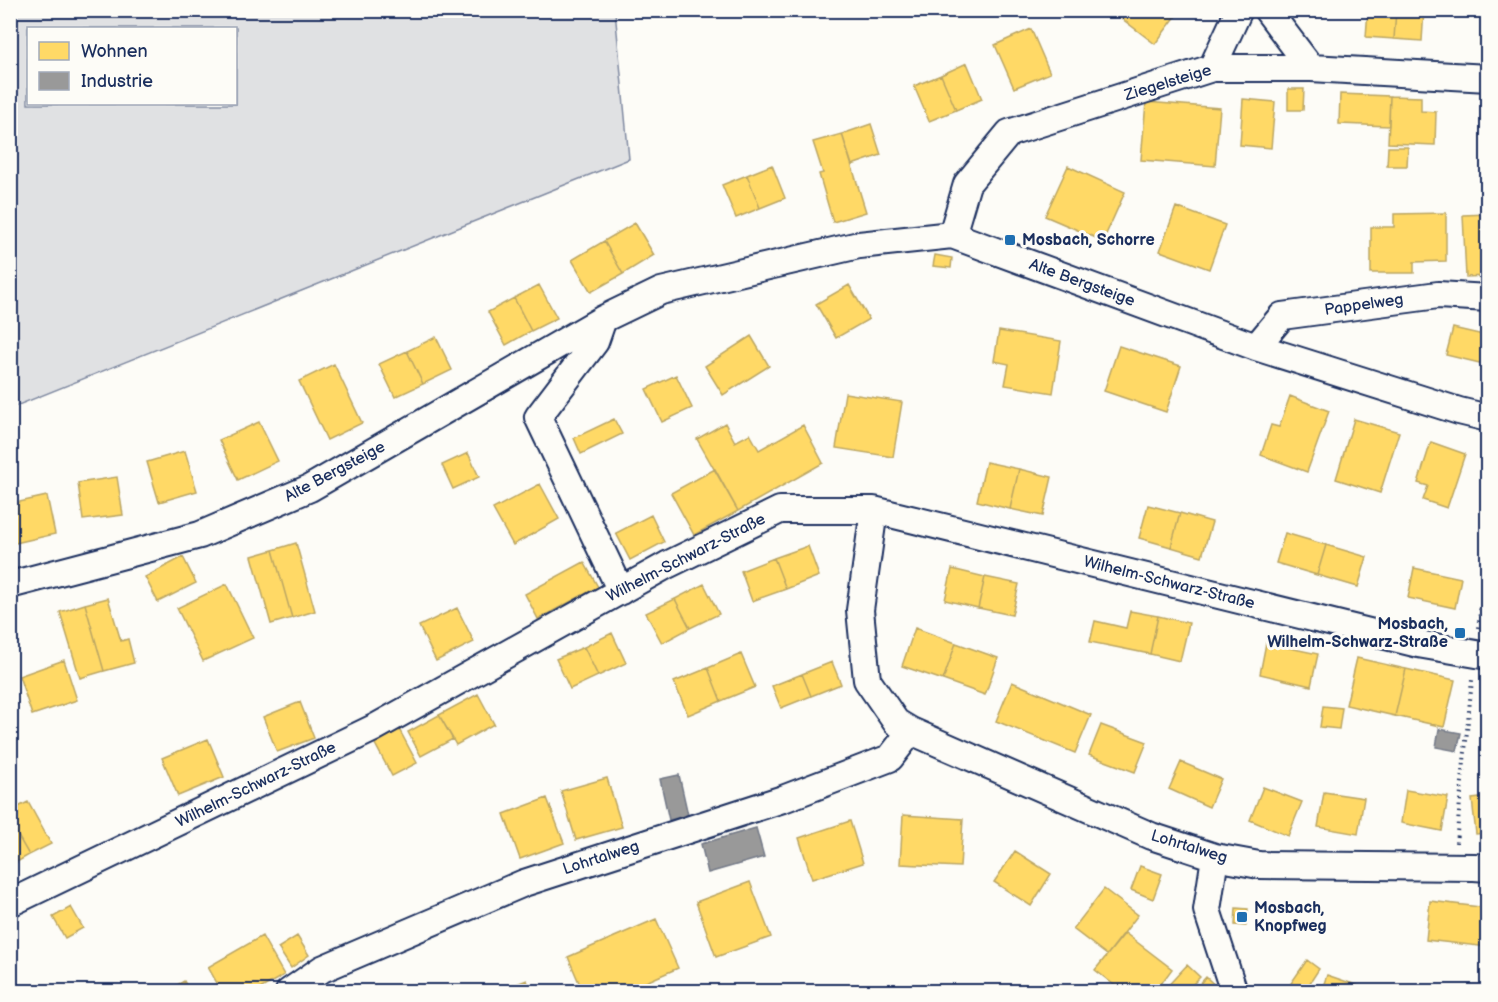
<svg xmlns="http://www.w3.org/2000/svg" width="1498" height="1002" font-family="'Balsamiq Sans',sans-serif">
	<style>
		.green { fill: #e0e1e3; stroke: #7e88a0; stroke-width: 1.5; fill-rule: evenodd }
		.homes { fill: #ffd966; stroke: #bba664; stroke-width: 1.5 }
		.industry { fill: #999; stroke: #737987; stroke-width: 1.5 }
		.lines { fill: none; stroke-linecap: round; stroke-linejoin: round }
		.street-casing { stroke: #1b2f5e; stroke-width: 30 }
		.path { stroke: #1b2f5e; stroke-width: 4; stroke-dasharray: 1.5 4.5; stroke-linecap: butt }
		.street { stroke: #fdfcf7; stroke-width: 26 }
		.poi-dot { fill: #1f6fb2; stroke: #fdfcf7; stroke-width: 2 }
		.labels { text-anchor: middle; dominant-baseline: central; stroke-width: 6; stroke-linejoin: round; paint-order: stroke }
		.street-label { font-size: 16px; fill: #1b2f5e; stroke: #fdfcf7 }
		.poi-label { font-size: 16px; font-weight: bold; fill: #1b2f5e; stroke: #fdfcf7; text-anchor: start }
	</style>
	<rect width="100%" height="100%" fill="#fdfcf7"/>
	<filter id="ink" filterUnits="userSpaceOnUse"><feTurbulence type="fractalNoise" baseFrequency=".0167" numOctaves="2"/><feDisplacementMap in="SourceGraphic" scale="12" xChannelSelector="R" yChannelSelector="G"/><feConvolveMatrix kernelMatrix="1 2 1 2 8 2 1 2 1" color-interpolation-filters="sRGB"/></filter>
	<g filter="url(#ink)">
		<path class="green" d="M11,10L615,11L629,159L11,408ZM28,28H236V104H28Z"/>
		<path class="homes" d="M1126,10H1169L1176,16L1155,44L1121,18Z
			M1368,10H1396L1394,39L1366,37Z
			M1396,10H1424L1422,41L1394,39Z
			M1482,13H1488V49H1480Z
			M1031,29L1050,73L1014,88L995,45Z
			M967,63L982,99L956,110L941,75Z
			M941,75L956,110L929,121L914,86Z
			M1288,89H1304L1303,110H1288Z
			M1340,94L1390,96L1389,126L1339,124Z
			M1390,96L1421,97V111L1436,112L1435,145L1388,143Z
			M1243,99L1275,102L1271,148L1240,145Z
			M1146,102L1220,108L1215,166L1141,160Z
			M871,124L881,155L852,165L842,134Z
			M842,134L866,212L833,222L819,174L823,173L813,142Z
			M1388,147H1408L1407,166H1387Z
			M772,165L785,198L760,208L747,175Z
			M1068,166L1125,192L1103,241L1045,216Z
			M747,175L760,208L736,218L722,185Z
			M1176,207L1225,225L1209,269L1160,251Z
			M1446,213V261L1414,262V273H1371V227H1394V214Z
			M1488,214V276L1466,277L1463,215Z
			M635,223L654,255L623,274L604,241Z
			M604,241L623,274L591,292L572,260Z
			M935,255L952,258L951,268L933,266Z
			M539,285L557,318L531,331L514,298Z
			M849,285L869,319L836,338L816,304Z
			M514,298L531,331L506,345L488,312Z
			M1453,328L1488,336V365L1446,355Z
			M999,331L1061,341L1053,393L1005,385L1009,364L994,361Z
			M751,336L769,366L723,395L705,366Z
			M436,337L452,370L423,384L407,351Z
			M1119,346L1181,366L1166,412L1104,391Z
			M407,351L423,384L395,397L379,364Z
			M334,364L362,423L327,440L299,381Z
			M676,375L692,408L662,422L646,389Z
			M845,393L902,402L893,457L836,448Z
			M1290,396L1329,411L1307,472L1261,455L1271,425L1279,427Z
			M614,419L622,434L581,454L574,438Z
			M1354,419L1399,432L1380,493L1336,479Z
			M259,422L278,461L238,480L219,440Z
			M725,423L735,442L750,434L759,450L803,425L823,463L738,511L697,439Z
			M1431,442L1465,454L1447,508L1423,500L1428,486L1418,483Z
			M185,451L197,491L159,502L147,462Z
			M468,453L479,477L453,489L442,465Z
			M986,462L1019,469L1010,509L977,501Z
			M715,469L738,511L694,535L671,493Z
			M1019,469L1052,477L1043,516L1010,509Z
			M117,477L123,515L83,520L78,483Z
			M540,484L559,519L513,545L493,509Z
			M47,496L55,534L11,544L10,504Z
			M1148,505L1180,513L1171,547L1139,538Z
			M1180,513L1212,522L1202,556L1171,547Z
			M651,515L664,542L630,560L616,533Z
			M1285,533L1326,545L1317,575L1276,563Z
			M296,543L315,611L292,618L273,550Z
			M1326,545L1367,557L1358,587L1317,575Z
			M808,546L819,576L786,589L774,558Z
			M273,550L292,618L271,624L252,556Z
			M183,557L196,583L158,602L145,577Z
			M774,558L786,589L752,601L741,571Z
			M584,562L598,587L538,619L525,594Z
			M1414,568L1461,578L1455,608L1408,598Z
			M952,569L985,577L978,608L945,600Z
			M985,577L1019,584L1012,615L978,608Z
			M227,584L253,638L203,661L177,608Z
			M704,584L719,614L690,628L675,599Z
			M108,598L121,641L128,639L134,663L104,671L85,604Z
			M675,599L690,628L662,643L646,613Z
			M85,604L104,671L80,678L60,612Z
			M457,608L474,642L436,661L419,626Z
			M1130,611L1158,616L1150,654L1090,642L1095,621L1126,628Z
			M1158,616L1189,623L1180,661L1150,654Z
			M915,628L956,643L943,680L902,666Z
			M612,633L626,663L598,676L584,647Z
			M956,643L998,658L985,695L943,680Z
			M1266,643L1318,654L1311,686L1260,674Z
			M584,647L598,676L570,689L556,659Z
			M741,654L755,687L721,701L708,668Z
			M1357,658L1406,669L1395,716L1346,705Z
			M64,660L77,700L32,715L19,676Z
			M832,662L841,684L811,696L802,674Z
			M708,668L721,701L688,715L674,682Z
			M1406,669L1455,680L1444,727L1395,716Z
			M802,674L811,696L781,708L772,686Z
			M1012,682L1091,715L1075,753L996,721Z
			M478,694L494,724L456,745L439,715Z
			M300,702L314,738L277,752L263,717Z
			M1323,706L1342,708L1339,729L1320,727Z
			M439,715L453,739L421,756L408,732Z
			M1101,725L1147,742L1135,772L1089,755Z
			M399,729L417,763L392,776L374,742Z
			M208,739L224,777L178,796L162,758Z
			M1181,762L1221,779L1209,807L1169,789Z
			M607,778L622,827L576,840L561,791Z
			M1263,787L1302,802L1288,836L1250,820Z
			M1406,790L1448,797L1442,831L1401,823Z
			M1324,792L1364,798L1358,834L1318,827Z
			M1488,797V833L1476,834L1472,799Z
			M547,798L564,843L520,859L504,814Z
			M28,802L51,844L29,855L10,822V811Z
			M903,815L963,819L960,867L900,864Z
			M850,821L863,863L812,879L799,838Z
			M10,822L29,855L10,866Z
			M1015,851L1051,874L1031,906L994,882Z
			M1140,866L1162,874L1153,899L1131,890Z
			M750,882L771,937L716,957L696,902Z
			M1104,889L1138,915L1107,955L1073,929Z
			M1430,901L1488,908V947L1426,940Z
			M71,907L83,928L65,938L53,917Z
			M1236,908L1248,909L1246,926L1235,925Z
			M656,919L678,968L623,992H583L568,957Z
			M1125,933L1172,969L1155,992H1134L1130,989L1128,992H1123L1095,970Z
			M262,936L284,975L255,992H222L208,967Z
			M297,936L309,955L291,968L278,948Z
			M1307,960L1319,969L1304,992H1285Z
			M1187,965L1200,977L1185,992H1162Z
			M1327,975L1362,987L1361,992H1321Z
			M1206,977L1222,992L1193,991Z
			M527,980L531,992H495Z
			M184,981L190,992H165Z"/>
		<path class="industry" d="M1439,729L1461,733L1457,751L1436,747Z
			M679,775L688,815L669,820L660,779Z
			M756,828L764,857L708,873L701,844Z"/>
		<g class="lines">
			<g class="street-casing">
				<path id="street" d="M1267,10L1311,68
					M1212,68L1239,10
					M952,235L967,184L1009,133L1212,68H1311L1488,78
					M603,319L595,342L538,417L621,591
					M1256,347L1282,316L1438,295L1488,298
					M874,510L860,610L867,680L896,722L911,731L1151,836L1215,857L1259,865L1474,867L1488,868
					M10,585L200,535L310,488L603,319L661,291L859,245L952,235L1256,347L1459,411L1488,418
					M1215,857L1207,910L1234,992
					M10,903L374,728L667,565L780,510H874L1418,644L1488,656
					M289,992L322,969L524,883L783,799L890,758L911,731"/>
			</g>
			<path class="path" d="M1478,628L1488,554
				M1456,843L1472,680"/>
			<use href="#street" class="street"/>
		</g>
	</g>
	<g class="poi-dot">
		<rect x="1004" y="234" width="12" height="12" rx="3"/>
		<rect x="1454" y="627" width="12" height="12" rx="3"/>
		<rect x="1236" y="911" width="12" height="12" rx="3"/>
	</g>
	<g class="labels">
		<g class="street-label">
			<text transform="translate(1168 83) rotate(-17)">Ziegelsteige</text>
			<text transform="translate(1082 283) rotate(20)">Alte Bergsteige</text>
			<text transform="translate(1364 305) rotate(-8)">Pappelweg</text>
			<text transform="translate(335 472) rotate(-28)">Alte Bergsteige</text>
			<text transform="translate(686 558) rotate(-27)">Wilhelm-Schwarz-Straße</text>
			<text transform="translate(1169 583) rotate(14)">Wilhelm-Schwarz-Straße</text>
			<text transform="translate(256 785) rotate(-26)">Wilhelm-Schwarz-Straße</text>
			<text transform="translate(1189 847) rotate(17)">Lohrtalweg</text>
			<text transform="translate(601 858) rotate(-18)">Lohrtalweg</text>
		</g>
		<g class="poi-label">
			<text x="1022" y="240">Mosbach, Schorre</text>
			<text x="1448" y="624" text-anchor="end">Mosbach,<tspan x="1448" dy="18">Wilhelm-Schwarz-Straße</tspan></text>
			<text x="1254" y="908">Mosbach,<tspan x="1254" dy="18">Knopfweg</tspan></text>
		</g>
	</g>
	<rect width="1498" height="1002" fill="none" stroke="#fdfcf7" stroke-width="36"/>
	<rect x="18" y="18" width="1462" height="966" fill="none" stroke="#1b2f5e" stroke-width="2" filter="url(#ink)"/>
	<rect x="27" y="27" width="210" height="78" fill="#fdfcf7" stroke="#a3aaba" stroke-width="1.5"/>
	<rect x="39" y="42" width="30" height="18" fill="#ffd966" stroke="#a3aaba" stroke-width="1.5"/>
	<text x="81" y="57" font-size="18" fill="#1b2f5e">Wohnen</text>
	<rect x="39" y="72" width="30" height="18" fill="#999999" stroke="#a3aaba" stroke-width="1.5"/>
	<text x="81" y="87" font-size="18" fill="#1b2f5e">Industrie</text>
</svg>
